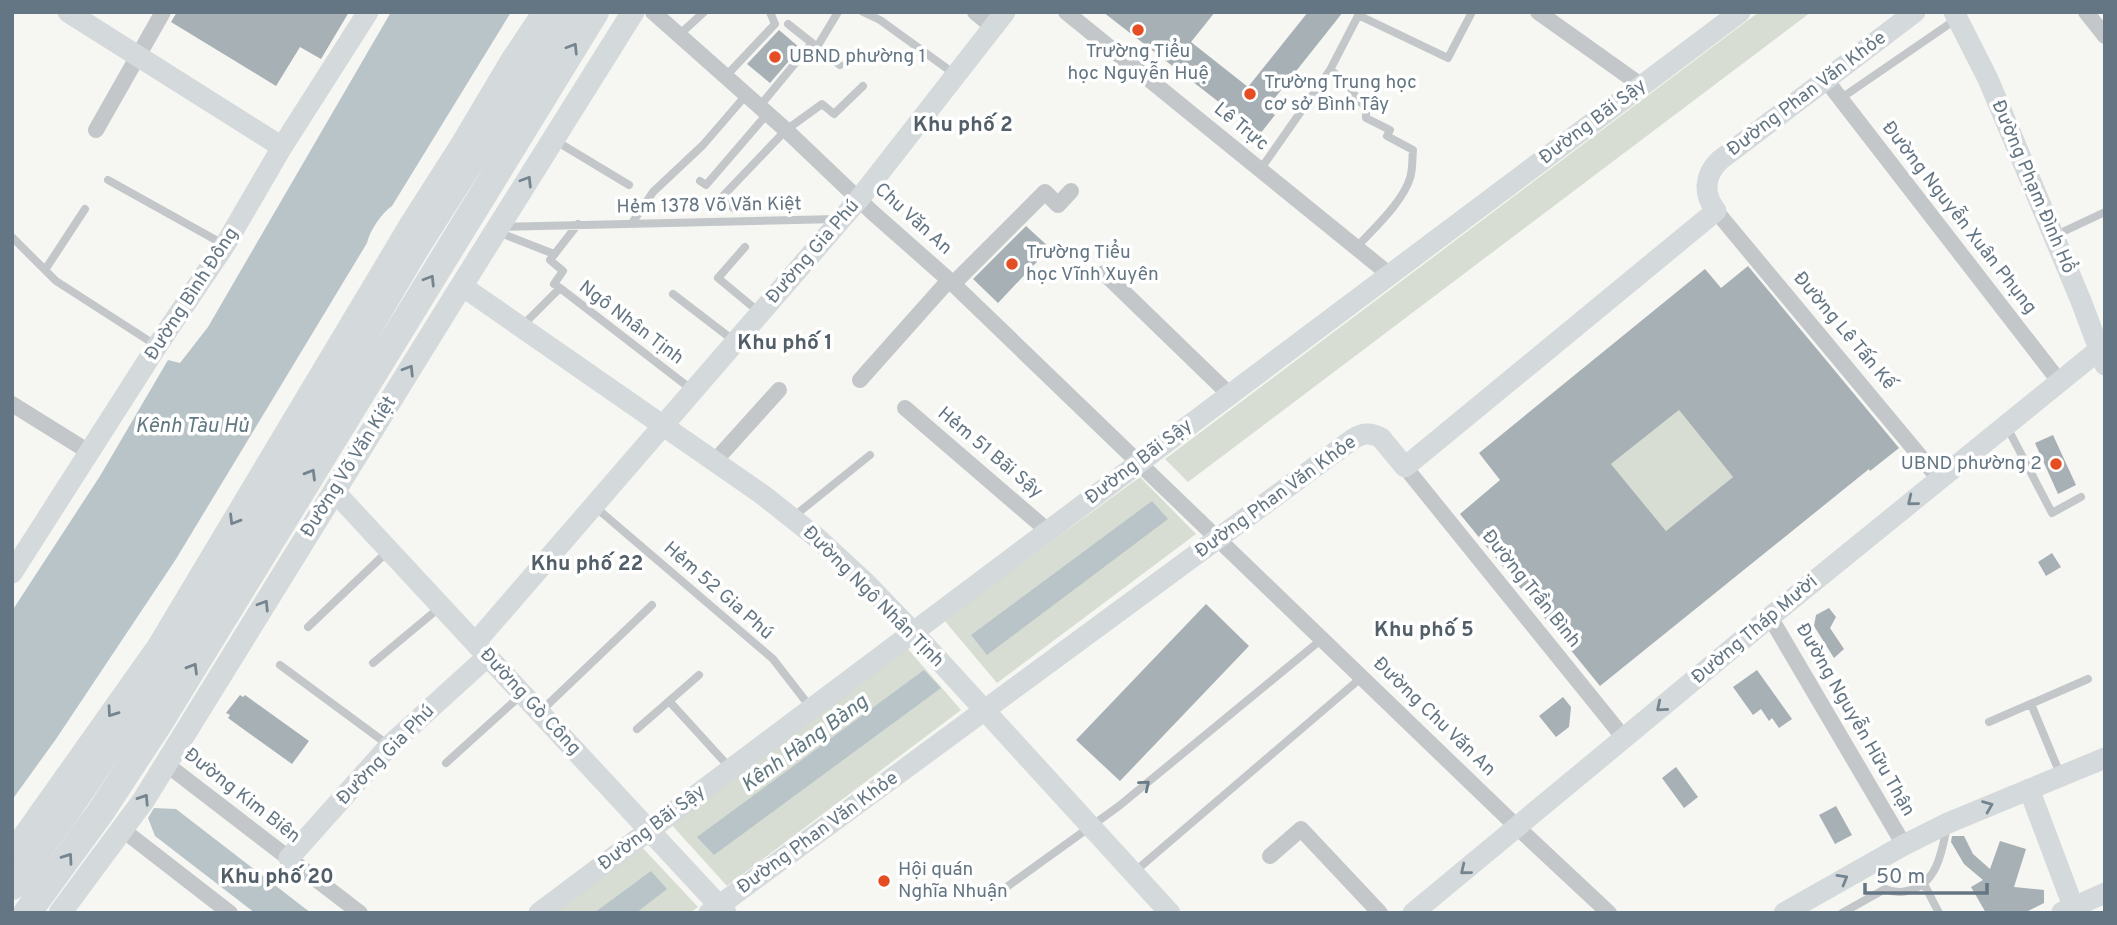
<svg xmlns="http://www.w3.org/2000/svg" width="2117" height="925" font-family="Overpass,sans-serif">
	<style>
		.green { fill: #d7ddd3 }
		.water { fill: #b8c4c8 }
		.building { fill: #a7b0b5; fill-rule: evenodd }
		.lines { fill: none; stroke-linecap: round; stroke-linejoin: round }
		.lane { stroke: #c3c7ca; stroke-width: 8 }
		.street { stroke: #c3c7ca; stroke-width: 16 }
		.secondary { stroke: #d4d9dc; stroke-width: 21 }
		.primary { stroke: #d4d9dc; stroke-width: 23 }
		.highway { stroke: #d4d9dc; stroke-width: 28 }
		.oneway { stroke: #758590 }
		.oneway2 { stroke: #697a87 }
		.poi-dot { fill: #e54e23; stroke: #fff; stroke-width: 2.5 }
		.labels { text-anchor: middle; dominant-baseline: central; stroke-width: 7; stroke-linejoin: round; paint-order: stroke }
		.poi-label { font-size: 19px; fill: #647683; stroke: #fff; text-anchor: start }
		.street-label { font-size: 19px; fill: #647683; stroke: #fff }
		.neighbourhood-label { font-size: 21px; font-weight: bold; fill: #525f68; stroke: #fff }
		.water-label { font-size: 21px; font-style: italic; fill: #607880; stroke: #fff }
	</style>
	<rect width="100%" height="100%" fill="#f6f6f2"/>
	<path class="green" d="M1759,12H1811L1188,482L1165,459Z
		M1679,410L1733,477L1666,531L1611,464Z
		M1140,477L1196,534L997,683L944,620Z
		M907,648L961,710L727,886L669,822Z
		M639,844L698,907L690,913H547Z"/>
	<path class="water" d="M391,12H511L392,206C381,214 370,230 367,243L176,559L56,739L12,800V611L100,476L168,360L180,363L208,327Z
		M1152,501L1168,519L987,655L971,635Z
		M924,670L941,688L714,855L697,837Z
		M154,808L176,809L311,913H255L155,836L148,818Z
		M651,871L667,889L636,913H594Z"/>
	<path class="building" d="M177,12H349L321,59L300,47L276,86L171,22Z
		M1103,12H1215L1191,42L1248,87L1308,12H1343L1266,109L1275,115L1260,134Z
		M779,30L800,48L770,83L747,64Z
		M1026,226L1050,248L998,303L973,279Z
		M1748,266L1899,448L1870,471L1869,469L1600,686L1460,514L1500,480L1479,453L1705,269L1721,288ZM1679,410L1733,477L1666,531L1611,464Z
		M2053,435L2076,485L2058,494L2035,443Z
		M2052,553L2061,567L2046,576L2038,562Z
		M1206,604L1249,646L1120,781L1076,740Z
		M1829,608L1836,617L1830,628L1844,649L1834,658L1814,626L1816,615Z
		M1757,670L1792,719L1779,728L1772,718L1769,721L1761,709L1753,715L1733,687Z
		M240,695L243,697L245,695L309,741L292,764L228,718L230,715L226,713Z
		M1563,697L1571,707L1569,727L1556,737L1539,716Z
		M1676,767L1698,797L1684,808L1662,778Z
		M1836,806L1852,835L1835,844L1819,815Z
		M1952,836H1964L1973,854L1990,869L2000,841L2026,849L2014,887L2044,890V903L2024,913H1986L1971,887L1983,880L1964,864L1951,842Z"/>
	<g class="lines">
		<path class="lane" d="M863,12L880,20L956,75
			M1358,15L1448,58L1472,12
			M788,24L840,65
			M679,35L704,12
			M817,47L838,12
			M1330,70L1346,81L1356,97L1366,108V118L1390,130L1387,136L1413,150C1412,159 1413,169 1410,178C1403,202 1373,229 1356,248
			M726,76L775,24L770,12
			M1840,99L1955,20
			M759,107L812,43
			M556,141L629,185
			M1260,170L1330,70L1360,12
			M108,180L223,244
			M700,181L706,185L767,114
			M735,209L721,198L786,130L822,104L834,114L863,86
			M632,223L653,192L703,145L747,94
			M501,227L838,219
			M498,232L554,254
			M2054,236L2105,212
			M12,237L56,281L157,346
			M745,247L718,278L759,312
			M45,270L85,209
			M560,288L554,284L563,271L550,260L578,224
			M673,294L733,340
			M523,325L560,288L691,389
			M2007,427L2052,513L2081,497
			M594,506L773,659L811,708
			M793,517L870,455
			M308,627L387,552
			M373,663L439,608
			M280,665L387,744
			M669,701L731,769
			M2031,704L2061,776
			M540,712L652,605
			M1989,722L2088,679
			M637,729L699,675
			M446,763L520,696
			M1133,873L1362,677
			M1924,884L1939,913
			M1008,886L1119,806L1322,639
			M1842,913L1885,889C1892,892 1899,893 1907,891C1937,885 1942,852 1947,826"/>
		<path class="street" d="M653,12L786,130L872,212L949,280L1517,827L1609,913
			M975,12L993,27
			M1066,12L1390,275
			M1538,12L1642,86
			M2086,12L2105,36
			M1826,80L2059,381
			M96,130L163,12
			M1716,211L1939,479
			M1104,273L1230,395
			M953,284L1045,192L1058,205L1071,191
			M860,380L949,280
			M12,404L89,452
			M905,408L1048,531
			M714,462L779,390
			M1405,467L1624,738
			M1770,617L1904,845
			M166,764L360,913
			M123,830L230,913
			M1270,856L1301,829L1380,913"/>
		<path class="secondary" d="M68,12L282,147
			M1954,12L1988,79L2081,301L2105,365
			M462,286L763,495L816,537L866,583L913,632L1170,913
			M334,491L726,913
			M12,573L157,346L225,245L282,147L368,12
			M475,643L859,199L1005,12
			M2029,789L2073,906L2072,913
			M289,858L390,745L488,656
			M2062,912L2105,893
			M539,913L1740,12
			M709,913L1353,439C1363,433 1370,432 1381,438L1405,467L1716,211C1703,194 1704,175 1720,160L1915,12
			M1413,913L1770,617L2105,345
			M1784,913L1904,845L1948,823L2105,758"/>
		<path class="primary" d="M12,853L158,647L411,224L462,144L512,60L544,12
			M60,913L143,801L452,301L633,12"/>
		<path class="highway" d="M12,886L68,809L128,720L258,515L416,247L565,12
			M27,913L100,813L159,723L595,12"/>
	</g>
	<defs><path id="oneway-chevron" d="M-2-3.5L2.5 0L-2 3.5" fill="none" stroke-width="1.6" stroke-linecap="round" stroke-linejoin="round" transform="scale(1.75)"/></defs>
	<g class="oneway">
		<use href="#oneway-chevron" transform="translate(573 48) rotate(-58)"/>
		<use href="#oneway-chevron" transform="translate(527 181) rotate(-58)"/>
		<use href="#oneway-chevron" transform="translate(430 280) rotate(-58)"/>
		<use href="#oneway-chevron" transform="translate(409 370) rotate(-58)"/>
		<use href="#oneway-chevron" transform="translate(311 474) rotate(-59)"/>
		<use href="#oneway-chevron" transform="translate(1912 501) rotate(141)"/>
		<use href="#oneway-chevron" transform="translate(234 520) rotate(121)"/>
		<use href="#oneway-chevron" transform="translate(264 605) rotate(-58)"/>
		<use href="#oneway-chevron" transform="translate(193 668) rotate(-59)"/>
		<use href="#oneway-chevron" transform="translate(1661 707) rotate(140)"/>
		<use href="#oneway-chevron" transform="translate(112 712) rotate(125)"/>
		<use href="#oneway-chevron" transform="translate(144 799) rotate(-57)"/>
		<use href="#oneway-chevron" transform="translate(1988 806) rotate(-22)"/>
		<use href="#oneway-chevron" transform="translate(68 858) rotate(-55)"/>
		<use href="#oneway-chevron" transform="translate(1465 870) rotate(141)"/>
		<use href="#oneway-chevron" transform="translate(1843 879) rotate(-30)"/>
	</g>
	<use class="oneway2" href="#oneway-chevron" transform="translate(1145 785) rotate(-40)"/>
	<g class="poi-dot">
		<circle cx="1138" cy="30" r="7"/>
		<circle cx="775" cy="57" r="7"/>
		<circle cx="1250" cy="94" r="7"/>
		<circle cx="1012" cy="264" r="7"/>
		<circle cx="2056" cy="464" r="7"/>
		<circle cx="884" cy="881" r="7"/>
	</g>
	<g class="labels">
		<g class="poi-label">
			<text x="1138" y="52" text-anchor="middle">Trường Tiểu<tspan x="1138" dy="22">học Nguyễn Huệ</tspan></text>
			<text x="789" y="57">UBND phường 1</text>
			<text x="1264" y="83">Trường Trung học<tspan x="1264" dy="22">cơ sở Bình Tây</tspan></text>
			<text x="1026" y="253">Trường Tiểu<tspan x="1026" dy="22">học Vĩnh Xuyên</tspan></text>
			<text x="2042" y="464" text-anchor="end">UBND phường 2</text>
			<text x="898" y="870">Hội quán<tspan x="898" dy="22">Nghĩa Nhuận</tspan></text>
		</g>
		<g class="street-label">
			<text transform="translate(1807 94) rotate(-37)">Đường Phan Văn Khỏe</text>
			<text transform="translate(1593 122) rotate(-37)">Đường Bãi Sậy</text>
			<text transform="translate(1241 127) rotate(39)">Lê Trực</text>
			<text transform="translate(2033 187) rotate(67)">Đường Phạm Đình Hổ</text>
			<text transform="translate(709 206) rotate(-1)">Hẻm 1378 Võ Văn Kiệt</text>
			<text transform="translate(1959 218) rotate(52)">Đường Nguyễn Xuân Phụng</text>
			<text transform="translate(913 219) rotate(42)">Chu Văn An</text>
			<text transform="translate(813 252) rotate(-49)">Đường Gia Phú</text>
			<text transform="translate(192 294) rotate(-57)">Đường Bình Đông</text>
			<text transform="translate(631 323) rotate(37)">Ngô Nhân Tịnh</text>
			<text transform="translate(1844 331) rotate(50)">Đường Lê Tấn Kế</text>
			<text transform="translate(990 453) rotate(40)">Hẻm 51 Bãi Sậy</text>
			<text transform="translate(1139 462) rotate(-37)">Đường Bãi Sậy</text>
			<text transform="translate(349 467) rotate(-58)">Đường Võ Văn Kiệt</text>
			<text transform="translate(1276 497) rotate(-36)">Đường Phan Văn Khỏe</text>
			<text transform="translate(1531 589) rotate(51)">Đường Trần Bình</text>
			<text transform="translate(718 591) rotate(41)">Hẻm 52 Gia Phú</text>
			<text transform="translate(873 597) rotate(45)">Đường Ngô Nhân Tịnh</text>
			<text transform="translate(1755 630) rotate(-40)">Đường Tháp Mười</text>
			<text transform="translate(530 702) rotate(47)">Đường Gò Công</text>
			<text transform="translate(1434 717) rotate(44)">Đường Chu Văn An</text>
			<text transform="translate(1855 720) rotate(60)">Đường Nguyễn Hữu Thận</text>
			<text transform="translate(386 755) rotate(-46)">Đường Gia Phú</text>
			<text transform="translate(242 796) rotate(38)">Đường Kim Biên</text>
			<text transform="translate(652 828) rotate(-37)">Đường Bãi Sậy</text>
			<text transform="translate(818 833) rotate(-36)">Đường Phan Văn Khỏe</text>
		</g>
		<g class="neighbourhood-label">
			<text x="963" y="125">Khu phố 2</text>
			<text x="785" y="343">Khu phố 1</text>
			<text x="587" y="564">Khu phố 22</text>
			<text x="1424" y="630">Khu phố 5</text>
			<text x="277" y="877">Khu phố 20</text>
		</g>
		<g class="water-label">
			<text x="192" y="426">Kênh Tàu Hủ</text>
			<text transform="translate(805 744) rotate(-36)">Kênh Hàng Bàng</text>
		</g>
	</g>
	<rect width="2117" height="925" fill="none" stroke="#647683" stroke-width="28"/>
	<path d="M1865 883v10h122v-10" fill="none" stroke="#647683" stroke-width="3.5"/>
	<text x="1876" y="883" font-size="21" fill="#647683" stroke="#ffffff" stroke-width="5" paint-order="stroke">50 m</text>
</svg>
